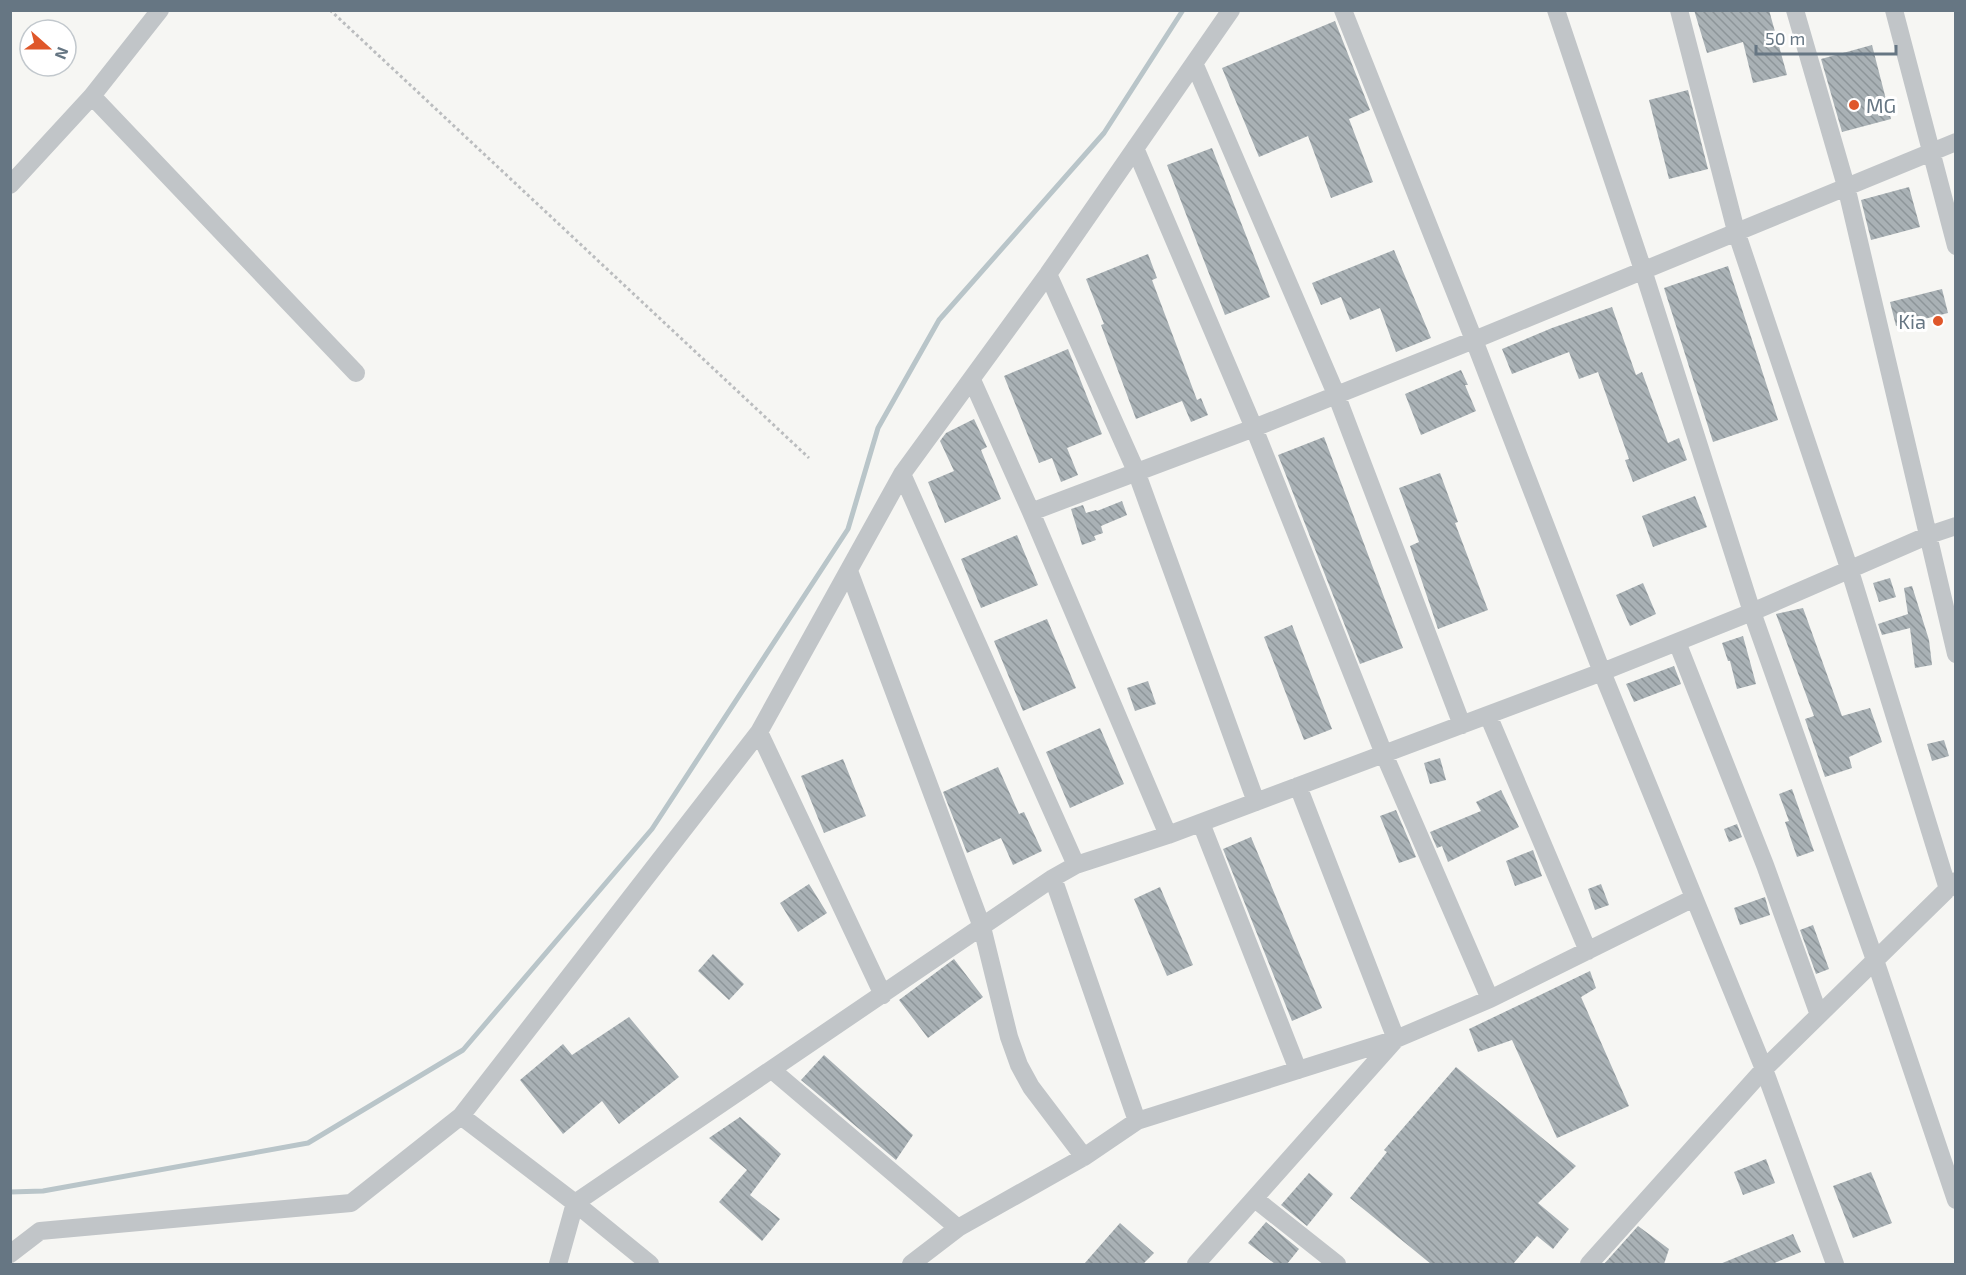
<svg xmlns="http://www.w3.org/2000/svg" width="1966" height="1275" font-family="'Exo 2',sans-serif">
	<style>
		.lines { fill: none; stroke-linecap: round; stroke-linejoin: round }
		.stream { stroke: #b9c5c9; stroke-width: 5 }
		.building { fill: url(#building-back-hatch) }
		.path { stroke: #bbbdbf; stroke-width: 3; stroke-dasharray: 3 3; stroke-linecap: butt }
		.street { stroke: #c1c5c8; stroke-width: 18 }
		.poi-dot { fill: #df572a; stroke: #fff; stroke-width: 2 }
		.labels { text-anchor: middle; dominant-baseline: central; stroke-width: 6; stroke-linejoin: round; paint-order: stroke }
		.poi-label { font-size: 20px; fill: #667683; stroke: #fff; text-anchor: start }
	</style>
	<defs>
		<pattern id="building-back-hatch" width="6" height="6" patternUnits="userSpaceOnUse" patternTransform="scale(1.5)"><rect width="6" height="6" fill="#a9b1b5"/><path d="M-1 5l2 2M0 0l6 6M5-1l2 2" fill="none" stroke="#8d9599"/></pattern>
	</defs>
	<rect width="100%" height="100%" fill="#f6f6f3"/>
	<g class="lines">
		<path class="stream" d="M10,1192L43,1191L308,1143L463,1050L652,829L848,529L878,428L939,320L1104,133L1183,10"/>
	</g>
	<path class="building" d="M1694,10H1769L1787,75L1753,83L1743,42L1707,53Z
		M1335,21L1370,110L1349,119L1373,182L1331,198L1308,136L1259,157L1222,68Z
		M1872,45L1891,119L1842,132L1821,59Z
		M1688,90L1708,169L1669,179L1649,100Z
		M1212,148L1270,297L1225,315L1167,165Z
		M1909,187L1920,227L1871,240L1861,200Z
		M1394,250L1431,338L1396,352L1380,308L1350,320L1341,297L1321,305L1312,283Z
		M1148,254L1157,278L1152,280L1197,400L1201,398L1208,415L1191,422L1182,401L1136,419L1101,325L1104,324L1086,279Z
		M1728,266L1778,420L1713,442L1664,288Z
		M1942,289L1948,313L1896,326L1890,302Z
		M1612,307L1636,375L1642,372L1668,443L1679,438L1687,460L1633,482L1625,460L1629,459L1598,372L1579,379L1569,352L1512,374L1502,349L1552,328Z
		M1068,349L1102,434L1067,448L1078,475L1061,482L1052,458L1039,463L1004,376Z
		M1461,370L1468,385H1465L1476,411L1421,435L1405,394Z
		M974,419L987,447L981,450L1001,499L945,523L928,482L954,471L940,441L946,433Z
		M1324,437L1403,648L1360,664L1278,455Z
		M1440,473L1458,522L1455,523L1488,610L1438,629L1410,546L1419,542L1399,488Z
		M1695,496L1707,527L1653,547L1642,516Z
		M1122,501L1127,515L1101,526L1103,533L1094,536L1096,540L1082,545L1071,509L1083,505L1086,513L1096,510L1097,511Z
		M1017,535L1038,585L981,608L961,559Z
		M1890,578L1896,597L1879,602L1873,583Z
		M1643,583L1656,614L1630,626L1616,595Z
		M1912,586L1929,640L1932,665L1915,668L1910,628L1882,635L1878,624L1908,614L1904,588Z
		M1803,608L1842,716L1870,708L1882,742L1849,757L1852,768L1825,777L1805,719L1814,716L1776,614Z
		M1047,619L1076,688L1023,711L994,641Z
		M1292,625L1332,729L1304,740L1264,637Z
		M1743,636L1756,684L1737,689L1730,661H1728L1722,643Z
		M1674,666L1681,684L1634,702L1626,684Z
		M1148,681L1156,704L1135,711L1127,688Z
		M1100,728L1124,784L1070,808L1046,752Z
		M1944,740L1949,756L1932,761L1927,744Z
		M1440,758L1446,780L1430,784L1424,763Z
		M843,759L866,816L824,833L801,776Z
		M998,767L1019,814L1024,812L1042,851L1013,865L1001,838L967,853L943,792Z
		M1792,789L1814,851L1797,857L1785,822L1789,821L1779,794Z
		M1501,790L1519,827L1448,862L1442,846L1437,848L1430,832L1481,811L1476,802Z
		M1396,810L1416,857L1399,863L1380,816Z
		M1737,824L1742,837L1729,842L1724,829Z
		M1251,837L1322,1008L1292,1021L1223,849Z
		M1533,850L1542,876L1515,886L1506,861Z
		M809,884L827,913L798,932L780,903Z
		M1601,884L1609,905L1595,910L1588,889Z
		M1160,887L1193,965L1167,976L1134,899Z
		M1765,897L1770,915L1740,925L1734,908Z
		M1813,925L1829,969L1816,974L1800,930Z
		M713,954L744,984L729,1000L698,971Z
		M954,959L983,997L928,1038L899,1000Z
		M1590,971L1596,988L1581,997L1629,1106L1557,1138L1512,1040L1478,1052L1469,1029Z
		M629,1017L679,1077L619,1124L602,1101L563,1134L520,1080L563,1044L572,1055Z
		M824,1055L913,1135L896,1160L801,1080Z
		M1456,1067L1576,1166L1538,1203L1569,1229L1553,1249L1537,1236L1513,1264H1431L1350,1198L1387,1152L1384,1150Z
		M740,1117L781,1154L750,1195L780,1219L762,1241L719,1202L747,1170L709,1138Z
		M1766,1159L1775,1183L1743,1195L1734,1172Z
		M1871,1172L1892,1223L1853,1238L1833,1186Z
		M1309,1173L1333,1194L1307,1226L1281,1205Z
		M1266,1222L1299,1249L1287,1264H1275L1248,1243Z
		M1120,1223L1154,1253L1143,1264H1084Z
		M1638,1226L1669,1249L1664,1264H1604Z
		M1793,1234L1801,1252L1772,1264H1720Z"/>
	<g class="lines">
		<path class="path" d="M330,10L809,458"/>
		<path class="street" d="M1556,10L1643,270L1752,612L1875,960L1956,1200
			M1679,10L1736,231L1850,571L1948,889
			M1795,10L1846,186L1956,654
			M1894,10L1956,246
			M1194,63L1336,394L1462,725
			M92,96L356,373
			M1135,148L1254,428L1384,754L1490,999
			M10,185L92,96L160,10
			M1048,274L1136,471L1256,802
			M972,380L1031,512L1168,835
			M902,474L1076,865
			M1031,512L1254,428L1474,340L1343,10
			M849,571L982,927L1009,1037L1019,1065L1031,1087L1084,1157
			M1677,642L1765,865L1819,1015
			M1488,715L1588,951
			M759,732L883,995
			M1201,823L1298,1070
			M1053,878L1137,1121
			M772,1070L958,1228
			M461,1116L575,1203L650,1264
			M1255,1199L1337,1264
			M10,1254L40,1231L351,1203L461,1116L759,732L902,474L1048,274L1231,10
			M558,1264L575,1203L1053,878L1076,865L1168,835L1602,672L1474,340L1956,142
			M911,1264L958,1228L1084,1157L1137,1121L1396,1039L1490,999L1694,898
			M1196,1264L1396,1039L1298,786
			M1589,1264L1764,1069L1956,881
			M1835,1264L1764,1069L1602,672L1752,612L1929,535L1956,526"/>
	</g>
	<g class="poi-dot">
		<circle cx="1854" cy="105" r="6"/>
		<circle cx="1938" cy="321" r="6"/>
	</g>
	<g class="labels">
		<g class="poi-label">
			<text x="1866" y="105">MG</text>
			<text x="1926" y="321" text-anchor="end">Kia</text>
		</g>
	</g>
	<rect width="1966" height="1275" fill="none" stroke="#667683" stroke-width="24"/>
	<g transform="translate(48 48) rotate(111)"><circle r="28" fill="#ffffff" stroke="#c2c8cd" stroke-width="1.5"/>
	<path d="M0-4.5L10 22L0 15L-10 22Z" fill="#df572a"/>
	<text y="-9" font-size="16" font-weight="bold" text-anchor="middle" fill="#667683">N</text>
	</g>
	<path d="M1756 45v9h140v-9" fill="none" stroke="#667683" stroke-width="3"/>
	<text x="1765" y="45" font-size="18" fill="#667683" stroke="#ffffff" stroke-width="4.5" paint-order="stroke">50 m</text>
</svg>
